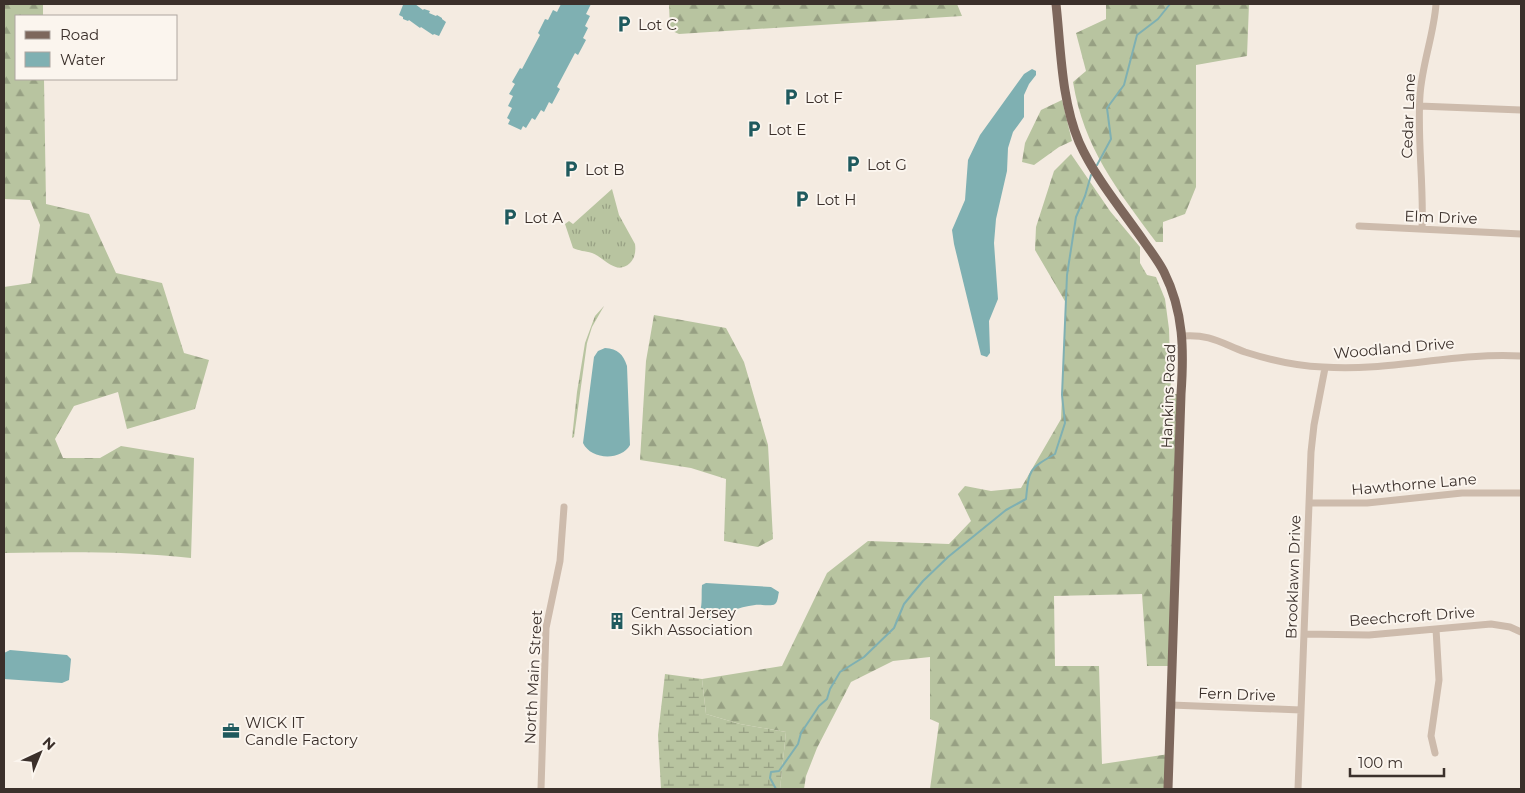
<svg xmlns="http://www.w3.org/2000/svg" width="1525" height="793" font-family="Montserrat,sans-serif">
	<style>
		.grass { fill: url(#grass-tufts) }
		.forest { fill: url(#forest-firs) }
		.wetland { fill: url(#wetland-marsh) }
		.water { fill: #7fb0b2 }
		.lines { fill: none; stroke-linecap: round; stroke-linejoin: round }
		.stream { stroke: #7fb0b2; stroke-width: 2 }
		.minor { stroke: #cdbbac; stroke-width: 7 }
		.major { stroke: #7d675c; stroke-width: 9 }
		.labels { text-anchor: middle; dominant-baseline: central; stroke-width: 4; stroke-linejoin: round; paint-order: stroke }
		.poi-label { font-size: 15px; fill: #3b302b; stroke: #fbf5ee; text-anchor: start }
		.street-label { font-size: 15px; fill: #3b302b; stroke: #fbf5ee }
	</style>
	<defs>
		<pattern id="grass-tufts" width="24" height="20" patternUnits="userSpaceOnUse" patternTransform="scale(1.25)"><rect width="24" height="20" fill="#b8c4a0"/><path d="M3 7l-1-3M5 7V3M7 7l1-3M15 17l-1-3M17 17v-4M19 17l1-3" fill="none" stroke="#97a083"/></pattern>
		<pattern id="forest-firs" width="22" height="20" patternUnits="userSpaceOnUse" patternTransform="scale(1.25)"><rect width="22" height="20" fill="#b8c4a0"/><path d="M5 1l3.5 6h-7zM16 11l3.5 6h-7z" fill="#97a083"/></pattern>
		<pattern id="wetland-marsh" width="20" height="14" patternUnits="userSpaceOnUse" patternTransform="scale(1.25)"><rect width="20" height="14" fill="#b8c4a0"/><path d="M1 5h8M5 5V1M11 12h8M15 12V8" fill="none" stroke="#97a083"/></pattern>
	</defs>
	<rect width="100%" height="100%" fill="#f4ebe1"/>
	<path class="grass" d="M612,189L619,215L635,244C636,251 635,258 630,263C616,276 605,258 592,253C585,251 579,251 573,248L565,224L569,221L573,224Z
		M604,306L592,327L587,343L574,437L572,438L577,392L585,343L595,316Z"/>
	<path class="forest" d="M4,4H43V16H16V79H44L46,204L89,214L116,273L162,283L184,353L209,360L195,409L127,429L118,392L74,406L55,439L63,458H100L121,446L194,458L191,558C129,551 66,552 4,553V287L31,283L40,225L30,200L4,199Z
		M669,4H957L962,16L679,34L670,30Z
		M1106,4H1249L1247,56L1196,65V187L1185,214L1163,222V242H1156C1117,189 1084,149 1073,82L1086,71L1076,33L1106,19Z
		M1062,100L1072,141L1059,147L1034,165L1022,162L1025,143L1041,110Z
		M1071,154L1110,211L1140,247V263L1147,275L1156,277L1165,299L1169,329L1171,394H1182L1173,666H1147L1142,594L1054,596L1055,666H1099L1102,764L1169,754L1168,789H930L939,723L930,719V657L893,661L851,682L817,748L806,776L804,789H780L786,732L740,724L706,714L702,679L782,666L827,573L868,541L949,544L971,521L958,494L965,486L991,491L1021,488L1061,419L1066,303L1035,250L1036,227L1054,171Z
		M654,315L726,328L744,362L768,445L773,539L758,547L724,541L726,479L691,468L640,460L646,361Z"/>
	<path class="wetland" d="M665,674L702,679L706,714L740,724L786,732L780,789H661L658,735Z"/>
	<path class="water" d="M405,4H415L423,10L424,9L430,11L429,13L436,16L437,15L442,18V19L446,22L439,36L434,34L433,35L421,27L420,28L409,20L408,21L403,19V17L399,15L403,5Z
		M561,4H591L586,14L590,16L585,26L588,28L583,38L586,40L578,55L575,53L557,87L560,89L552,104L549,102L544,112L541,110L535,120L532,118L526,128L523,126L521,130L508,124L510,120L507,118L512,108L508,106L513,96L509,94L515,84L512,82L520,68L522,69L540,35L538,33L545,19L548,20L553,10L557,12Z
		M1032,69L1036,71V75L1029,84L1024,95V117L1013,132L1008,148L1007,171L996,219L994,243L998,299L989,321L990,353L987,357L981,355L954,244L952,230L965,200L968,160L980,135L1024,74Z
		M605,348C618,349 623,354 627,366L630,445C621,461 591,460 583,443L594,357L598,351Z
		M706,583L771,587L779,592C778,595 778,602 775,604C771,607 760,604 755,605C738,607 724,614 709,620L700,616L699,614C703,606 701,594 702,585Z
		M10,650L67,655L71,659L69,680L62,683L4,679V653Z"/>
	<g class="lines">
		<path class="stream" d="M1097,165L1111,139L1107,108L1124,85L1137,35L1158,19L1170,4
			M776,789L770,778L771,772L779,771L798,744L801,733L819,706L827,699L830,689L840,672L864,657L894,628L904,604L923,581L948,557L1006,510L1026,499C1029,469 1029,469 1055,454L1065,423L1062,395L1067,275L1076,217L1085,196L1091,175"/>
		<path class="minor" d="M1419,106L1521,110
			M1359,226L1521,234
			M1422,229C1424,184 1417,140 1420,95C1422,64 1434,34 1436,4
			M1183,336C1210,334 1221,343 1245,352C1270,360 1297,366 1323,367C1389,372 1454,352 1521,356
			M1310,503H1367L1462,493H1521
			M1304,634L1369,635L1491,624L1510,627L1521,632
			M1171,705L1301,710
			M1435,753L1431,736L1439,680L1436,629
			M541,789L546,628L560,561L564,507
			M1298,789L1311,452L1314,425L1325,368"/>
		<path class="major" d="M1056,4C1061,49 1061,99 1079,142C1095,178 1123,211 1145,243C1152,253 1159,262 1164,272C1184,312 1184,351 1181,394L1168,789"/>
	</g>
	<defs>
		<g id="parking-bare" transform="scale(1.35)"><path d="M-3.5-5.5H1a3.5 3.5 0 0 1 0 7H-1V5.5H-3.5ZM-1-3.4V-.6H.8a1.4 1.4 0 0 0 0-2.8Z" fill="#1f5a5e" stroke="#fbf5ee" stroke-width="2.5" paint-order="stroke"/></g>
		<g id="building-bare" transform="scale(1.35)"><path d="M-4-6H4V6H1V3H-1V6H-4ZM-2.5-4.3h1.7v1.8h-1.7ZM.8-4.3h1.7v1.8H.8ZM-2.5-1h1.7V.8h-1.7ZM.8-1h1.7V.8H.8Z" fill="#1f5a5e" stroke="#fbf5ee" stroke-width="2.5" paint-order="stroke"/></g>
		<g id="office-bare" transform="scale(1.35)"><path d="M-6-3h4V-5.5h4V-3h4V5H-6ZM-1-4.5V-3h2v-1.5ZM-6 0V1H6V0Z" fill="#1f5a5e" stroke="#fbf5ee" stroke-width="2.5" paint-order="stroke"/></g>
	</defs>
	<g fill-rule="evenodd">
		<use href="#parking-bare" x="624" y="24"/>
		<use href="#parking-bare" x="791" y="97"/>
		<use href="#parking-bare" x="754" y="129"/>
		<use href="#parking-bare" x="853" y="164"/>
		<use href="#parking-bare" x="571" y="169"/>
		<use href="#parking-bare" x="802" y="199"/>
		<use href="#parking-bare" x="510" y="217"/>
		<use href="#building-bare" x="617" y="621"/>
		<use href="#office-bare" x="231" y="731"/>
	</g>
	<g class="labels">
		<g class="poi-label">
			<text x="638" y="24">Lot C</text>
			<text x="805" y="97">Lot F</text>
			<text x="768" y="129">Lot E</text>
			<text x="867" y="164">Lot G</text>
			<text x="585" y="169">Lot B</text>
			<text x="816" y="199">Lot H</text>
			<text x="524" y="217">Lot A</text>
			<text x="631" y="612">Central Jersey<tspan x="631" dy="17">Sikh Association</tspan></text>
			<text x="245" y="722">WICK IT<tspan x="245" dy="17">Candle Factory</tspan></text>
		</g>
		<g class="street-label">
			<text transform="translate(1408 116) rotate(-88)">Cedar Lane</text>
			<text transform="translate(1441 217) rotate(2)">Elm Drive</text>
			<text transform="translate(1394 348) rotate(-5)">Woodland Drive</text>
			<text transform="translate(1168 396) rotate(-88)">Hankins Road</text>
			<text transform="translate(1414 484) rotate(-5)">Hawthorne Lane</text>
			<text transform="translate(1293 577) rotate(-88)">Brooklawn Drive</text>
			<text transform="translate(1412 616) rotate(-4)">Beechcroft Drive</text>
			<text transform="translate(533 677) rotate(-87)">North Main Street</text>
			<text transform="translate(1237 694) rotate(2)">Fern Drive</text>
		</g>
	</g>
	<rect width="1525" height="793" fill="none" stroke="#3b302b" stroke-width="10"/>
	<rect x="15" y="15" width="162" height="65" fill="#fbf5ee" stroke="#aea6a0"/>
	<rect x="25" y="31" width="25" height="8" fill="#7d675c" stroke="#aea6a0"/>
	<text x="60" y="40" font-size="15" fill="#3b302b">Road</text>
	<rect x="25" y="52" width="25" height="15" fill="#7fb0b2" stroke="#aea6a0"/>
	<text x="60" y="65" font-size="15" fill="#3b302b">Water</text>
	<g transform="translate(40 753) rotate(44)" stroke="#fbf5ee" stroke-width="4" paint-order="stroke">
	<path d="M0-4L9 19L0 12L-9 19Z" fill="#3b302b"/>
	<text y="-8" font-size="14" font-weight="bold" text-anchor="middle" fill="#3b302b">N</text>
	</g>
	<path d="M1350 768v8h94v-8" fill="none" stroke="#3b302b" stroke-width="2.5"/>
	<text x="1358" y="768" font-size="15" fill="#3b302b" stroke="#fbf5ee" stroke-width="4" paint-order="stroke">100 m</text>
</svg>
